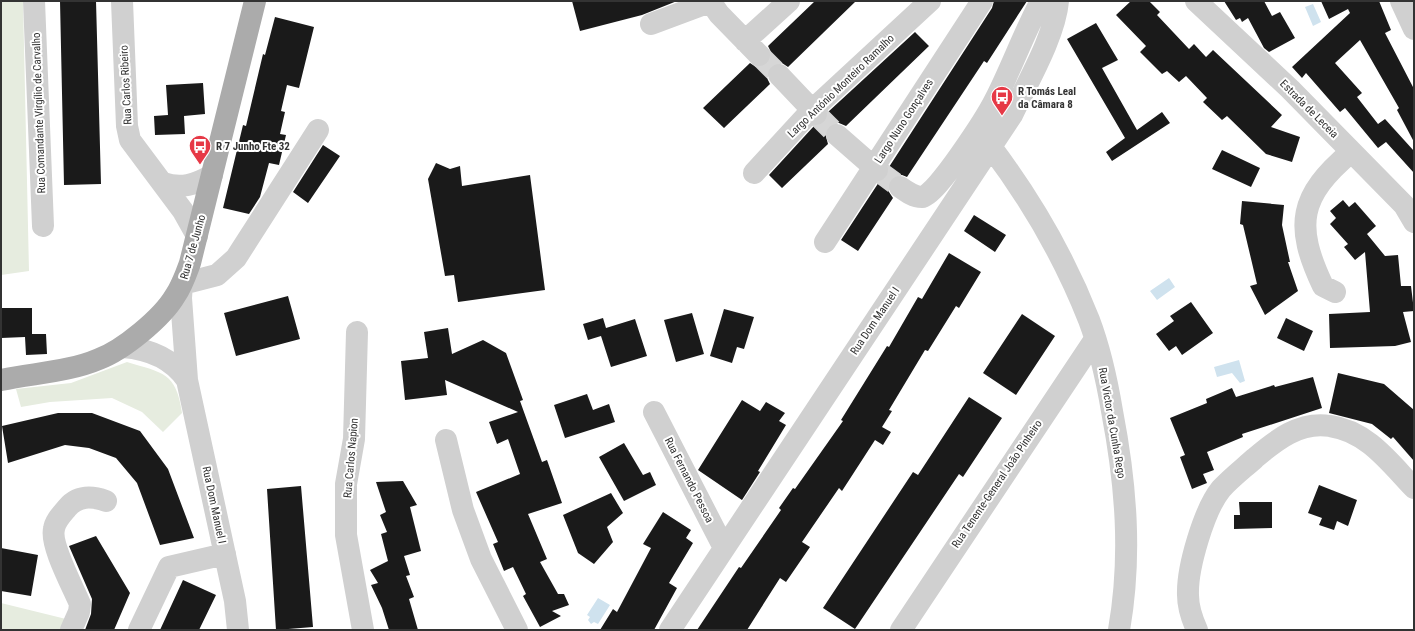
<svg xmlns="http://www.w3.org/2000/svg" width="1415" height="631" font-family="'Roboto Condensed',sans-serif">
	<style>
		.green { fill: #e6ecdf }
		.water { fill: #cfe2ee }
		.building { fill: #1a1a1a }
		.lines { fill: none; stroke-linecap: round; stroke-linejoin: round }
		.minor-tunnel { stroke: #d6d6d6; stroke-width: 22; stroke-dasharray: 22 11; stroke-linecap: butt }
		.minor { stroke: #d0d0d0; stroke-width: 22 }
		.major { stroke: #ababab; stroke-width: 22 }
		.labels { text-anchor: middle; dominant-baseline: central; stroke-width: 4; stroke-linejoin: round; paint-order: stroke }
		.street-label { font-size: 11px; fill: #333; stroke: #fff }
		.poi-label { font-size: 11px; font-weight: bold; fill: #333; stroke: #fff; text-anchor: start }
	</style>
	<rect width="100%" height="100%" fill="#fff"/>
	<path class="green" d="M1,1H23L29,271L1,275Z
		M127,362C163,373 176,372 182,413L163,432L142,412L112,398L50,402L21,407L16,389L71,383Z
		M1,603L66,619L61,630H1Z"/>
	<path class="water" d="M1313,4L1321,22L1313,26L1305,7Z
		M1169,278L1175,287L1157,300L1150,291Z
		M1239,360L1245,381L1240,383L1232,373L1217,377L1214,367Z
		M598,598L610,605L598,624L594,622L591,624L588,620L590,617L587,615Z"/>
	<path class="building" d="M60,1H96L101,184L64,185Z
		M572,1H677L642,15L580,31Z
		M815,1H856L788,67L782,63H776L771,66L767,72V78L770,84L724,128L703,108L750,63L756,67H762L767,64L771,58V52L768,46Z
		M994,1H1027L987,63L984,61L907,177L902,175L895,176L890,180L888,185L889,192L893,198L858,251L841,240L879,182L887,178L889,173V167L992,8Z
		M1131,1H1149L1160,12L1157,15L1189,49L1194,44L1206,57L1213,50L1282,115L1271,127L1300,137L1292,162L1266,154L1227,116L1222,120L1203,102L1207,98L1186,76L1179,82L1167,71L1162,74L1140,52L1146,46L1116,15Z
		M1224,1H1264L1272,16L1280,12L1295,38L1269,52L1264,48L1248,18L1242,22L1240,18L1236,20Z
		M1321,1H1379L1391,30L1385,33L1414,89V142L1397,110L1399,108L1360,40L1335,63L1362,93L1357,97L1378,124L1385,119L1414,151V173L1386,142L1378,148L1345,108L1340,112L1306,73L1302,78L1292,67L1350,13L1348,9L1329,19Z
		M275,17L314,27L299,88L287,85L281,111L285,112L280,134L286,135L279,165L269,163L260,197L249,214L223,208L243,125L246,126L263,54L265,55Z
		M1096,23L1118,60L1102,68L1137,130L1162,112L1170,123L1112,161L1106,152L1125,138L1067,39Z
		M915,32L929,46L846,126L839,123H833L828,127L825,133L828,144L782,188L769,175L814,126H819L825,123L828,112Z
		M203,83L205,114L184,116L185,134L155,135L154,116L168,115L166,85Z
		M323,145L340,156L308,203L293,192Z
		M1222,150L1260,168L1251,187L1212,169Z
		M436,163L450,169L460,166L462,186L530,175L545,290L458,302L454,275L445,276L428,179Z
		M1343,200L1349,207L1355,202L1376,226L1367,234L1385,256L1398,255L1401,286H1411L1414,311L1403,312L1411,342L1395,346L1330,348L1329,314L1370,312L1365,252L1355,260L1344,247L1348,244L1330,224L1336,218L1330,211Z
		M1242,201L1284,205L1282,225L1290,262H1288L1298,291L1265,315L1250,286L1257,284L1243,225L1240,224Z
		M974,215L1006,235L995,252L964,231Z
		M949,253L981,272L959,308L956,306L928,351L925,350L889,410L892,411L882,427L891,432L883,445L875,440L842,491L839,488L802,542L810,547L786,582L780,578L747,630H697L739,567L741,568L781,510L779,508L793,488L795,489L843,421L841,420L887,346L889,347L918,297L922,299Z
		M288,296L300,339L236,356L224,313Z
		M1191,302L1213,333L1182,355L1176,346L1169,351L1156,334L1174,321L1170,316Z
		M1,308H32V334H46L47,354L26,355L25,337L1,338Z
		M724,309L754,317L744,349L737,347L732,363L710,356Z
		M692,313L704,354L676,362L664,320Z
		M1022,314L1055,336L1016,395L983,373Z
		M603,318L606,328L635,319L647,356L611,367L601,336L588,340L583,324Z
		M1286,318L1313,331L1304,351L1277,338Z
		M448,328L452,354L483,340L506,353L523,400L520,401L542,462L547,460L562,503L528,514L547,559L540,562L558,594H564L569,605L552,611L561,616L540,627L523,596L526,594L513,567L504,571L493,544L498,542L476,492L520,474L508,439L497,444L489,422L518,412L445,380L447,395L405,400L401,361L428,358L424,332Z
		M1338,373L1384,384L1414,410V461L1393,437L1391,439L1372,424L1329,413Z
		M1313,377L1322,408L1242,434L1243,437L1207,452L1214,470L1203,474L1207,483L1192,489L1180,457L1185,455L1170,418L1207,403L1206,399L1232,388L1236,397L1274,385L1275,387Z
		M587,394L593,410L609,404L615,422L565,438L554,405Z
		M969,397L1002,418L963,477L959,474L855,629L823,608L913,472L918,475Z
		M742,400L760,411L766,402L785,413L779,421L786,425L758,471L760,472L742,500L698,470Z
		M58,413H92L140,431L168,469L194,538L160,545L137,483L116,458L89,448L65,445L8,463L2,426Z
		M624,443L643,475L650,472L656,485L624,501L599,457Z
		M403,481L417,505L410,507L421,551L404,556L410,575L406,576L414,597L409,599L418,630H389L382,608L371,585L378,583L370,570L388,561L381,534L387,532L380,515L386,512L376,482Z
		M1319,485L1357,500L1348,526L1337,521L1334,530L1319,525L1322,518L1308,513Z
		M301,486L313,627L276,630L267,489Z
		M611,493L623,513L607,527L613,542L594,564L578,553L563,515Z
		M1239,502H1272V528L1234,529V515H1240Z
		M663,512L691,530L686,538L693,543L669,583L677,588L654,630H600L613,609L617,612L651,548L643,544Z
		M96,536L130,593L114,630H85L91,614L92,599L69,546Z
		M1,548L38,555L31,596L1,591Z
		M183,580L216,595L199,630H160Z"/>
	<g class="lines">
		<path class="minor-tunnel" d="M759,55L779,75
			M816,114L837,135
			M877,170L900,187"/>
		<path class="minor" d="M34,1L43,226
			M122,1L127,126L130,140L183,211L197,236
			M710,1L719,14L759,55
			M1196,1L1290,89L1404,205L1414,222
			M1401,1L1414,29
			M651,24L710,2
			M745,41L789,1
			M779,75L816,114
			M837,135L877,170
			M991,147C1031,200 1065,259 1089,320C1100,349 1107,381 1112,411C1126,484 1132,556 1119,630
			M754,173L811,111L930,1
			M163,183C181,189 195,185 212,175
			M900,187C907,192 914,197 922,197C936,196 987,116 995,100C1011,69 1023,35 1040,3
			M825,242L982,1
			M1335,292L1323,286C1294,225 1299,196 1351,152
			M357,332L354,439L346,484V535L363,630
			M123,347C148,349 172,358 187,380
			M654,412L724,548
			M446,440L463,510L481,559L517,630
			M71,630L79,612L80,604C73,587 50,545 54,529C55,521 62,514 67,508C78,495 92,496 106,501
			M139,630L169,567L225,554
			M238,630L235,601L187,380L181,298L182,284L217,275L236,258L318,130
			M670,630L1012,115C1027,83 1055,36 1058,1
			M901,630L1095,339
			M1197,630C1192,619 1188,607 1188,595C1187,568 1204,510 1221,489C1231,478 1244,468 1255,458C1276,440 1300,421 1330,426C1367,431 1390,463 1414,488"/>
		<path class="major" d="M1,380C33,373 69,372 99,359C123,350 162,318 175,296C182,286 186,274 190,263L255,1"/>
	</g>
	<defs>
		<g id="bus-pin" transform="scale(1.15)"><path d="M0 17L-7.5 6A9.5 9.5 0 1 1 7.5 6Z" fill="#e63946" stroke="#fff"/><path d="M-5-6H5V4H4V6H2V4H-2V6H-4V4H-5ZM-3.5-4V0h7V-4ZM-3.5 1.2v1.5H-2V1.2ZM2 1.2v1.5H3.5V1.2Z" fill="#fff"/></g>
	</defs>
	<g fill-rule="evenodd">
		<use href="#bus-pin" x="1002" y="97"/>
		<use href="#bus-pin" x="200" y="146"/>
	</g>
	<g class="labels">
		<g class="street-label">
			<text transform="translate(126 85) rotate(-93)">Rua Carlos Ribeiro</text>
			<text transform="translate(841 86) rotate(-44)">Largo António Monteiro Ramalho</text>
			<text transform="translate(1309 109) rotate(45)">Estrada de Leceia</text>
			<text transform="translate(39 113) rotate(-92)">Rua Comandante Virgílio de Carvalho</text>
			<text transform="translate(904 121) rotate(-57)">Largo Nuno Gonçalves</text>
			<text transform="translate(193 247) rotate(-74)">Rua 7 de Junho</text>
			<text transform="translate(875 321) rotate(-56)">Rua Dom Manuel I</text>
			<text transform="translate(1112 423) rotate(80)">Rua Victor da Cunha Rego</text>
			<text transform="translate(351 458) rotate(-85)">Rua Carlos Napion</text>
			<text transform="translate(689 480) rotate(63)">Rua Fernando Pessoa</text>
			<text transform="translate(997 484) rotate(-56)">Rua Tenente-General João Pinheiro</text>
			<text transform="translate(214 505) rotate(78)">Rua Dom Manuel I</text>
		</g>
		<g class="poi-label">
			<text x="1018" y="91">R Tomás Leal<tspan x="1018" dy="13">da Câmara 8</tspan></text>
			<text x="216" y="146">R 7 Junho Fte 32</text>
		</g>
	</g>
	<rect width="1415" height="631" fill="none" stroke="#333333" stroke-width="4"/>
</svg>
